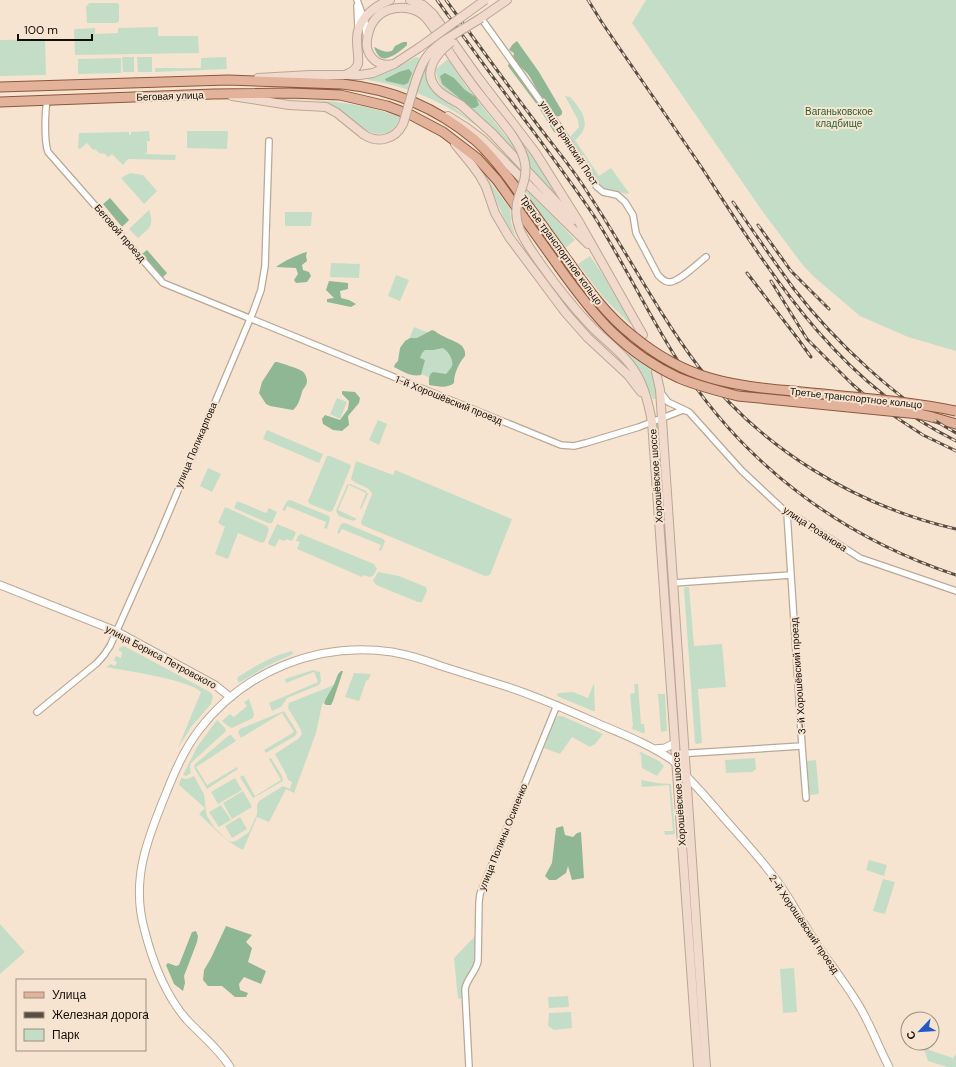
<svg xmlns="http://www.w3.org/2000/svg" width="956" height="1067" font-family="'DM Sans',sans-serif">
	<style>
		.green { fill: #c4ddc7 }
		.forest { fill: #8fb793 }
		.lines { fill: none; stroke-linecap: round; stroke-linejoin: round }
		.minor-casing { stroke: #b9a895; stroke-width: 8 }
		.tertiary-casing { stroke: #b9a895; stroke-width: 9 }
		.secondary-casing { stroke: #b9a895; stroke-width: 10 }
		.primary-casing { stroke: #8e573b; stroke-width: 11 }
		.minor { stroke: #fff; stroke-width: 5.5 }
		.tertiary { stroke: #fff; stroke-width: 7 }
		.secondary { stroke: #f1d9cc; stroke-width: 8 }
		.primary { stroke: #e2b29a; stroke-width: 9 }
		.rail-casing { stroke: #574d43; stroke-width: 3 }
		.rail { stroke: #f7e4d0; stroke-width: 1.5; stroke-dasharray: 4.5; stroke-linecap: butt }
		.secondary-bridge-casing { stroke: #b9a895; stroke-width: 10; stroke-linecap: butt }
		.primary-bridge-casing { stroke: #8e573b; stroke-width: 11; stroke-linecap: butt }
		.secondary-bridge { stroke: #f1d9cc; stroke-width: 8 }
		.primary-bridge { stroke: #e2b29a; stroke-width: 9 }
		.labels { text-anchor: middle; dominant-baseline: central; stroke-width: 4; stroke-linejoin: round; paint-order: stroke }
		.street-label { font-size: 10px; fill: #140e08; stroke: #f7e4d0 }
		.park-label { font-size: 10px; fill: #296335; stroke: #f7e4d0 }
	</style>
	<rect width="100%" height="100%" fill="#f7e4d0"/>
	<path class="green" d="M646,0H956V351L908,337L860,316L813,276L802,264L763,212L632,23Z
		M89,3H118L119,5V21L116,23H87L86,7Z
		M158,27V36H198L199,53L75,55L74,30L76,29L95,28V34L118,33V28Z
		M45,39L46,75L0,76V40Z
		M122,57H134V72H123Z
		M137,57H152V72H138Z
		M226,57L227,69L155,72V68H201V58Z
		M416,57L429,61L427,72L440,97L476,124L475,125C443,102 408,86 368,80L369,76L394,69Z
		M121,58V73L78,74V59Z
		M448,59L466,86L519,153L522,154L527,150L528,148L557,194L554,193C523,161 495,125 458,99C447,91 436,85 436,69Z
		M565,96L570,97C583,111 593,126 575,140L599,176L611,168L629,193L627,194C619,192 606,191 599,185L570,137L579,127L578,120Z
		M284,100C291,99 301,100 309,100C341,101 370,106 400,117C397,124 394,130 386,133C366,140 346,110 327,103C314,99 298,100 284,100Z
		M149,131L150,141H147V153L143,154L176,155L175,160L128,159L123,165L112,154L108,157L105,154L99,153L95,149L93,150L87,143L80,149L78,148L79,133L129,132V135H131V132Z
		M187,131H228L227,149L187,148Z
		M506,166L575,240L565,248Z
		M130,173L143,175L157,191L144,204L121,178Z
		M485,175L510,209L511,223L516,238L504,218Z
		M149,210C155,226 149,228 138,238L129,229Z
		M285,212H312L311,226H285Z
		M590,256L603,275L631,323L630,324L603,297L578,264Z
		M331,263L360,264L359,278L330,277Z
		M396,275L409,280L400,301L388,296Z
		M414,327L463,346L448,385L399,365Z
		M621,349L651,370L655,388L656,399H653C645,379 635,364 621,349Z
		M337,398L347,402L340,419L330,414Z
		M378,420L387,424L379,445L369,440Z
		M267,430L323,454L319,463L263,439Z
		M327,456H330L349,464L351,466L333,510L330,512L310,504L308,501Z
		M356,461L393,475L395,470L512,519L490,575L485,576L362,525L361,522L372,494C369,485 357,486 351,479Z
		M208,468L221,474L212,492L200,486Z
		M350,484L366,491L368,494L361,509L360,508L366,493L349,485L338,510L357,519L353,521L339,516L336,511L347,485Z
		M290,500L329,516L330,519L327,529L324,528L326,522L287,506L285,511L282,510L287,501Z
		M237,501L266,513L269,508L277,512L272,523H268L234,508Z
		M225,507L267,526L269,529L265,541L262,543L238,533L228,559L215,554L225,527L218,523Z
		M345,523L383,539L385,541L381,551L379,550L381,545L342,529L339,534L337,533L341,524Z
		M277,524L294,531L296,533L292,541L286,539L285,541L279,539L275,547L270,545L268,543Z
		M301,534L374,564L377,569L373,576L369,577L364,575L362,577L297,549L300,542L296,541L298,536Z
		M378,572L399,576L426,587L427,591L422,602H418L376,585L373,581Z
		M685,587H689L694,646L722,644L726,687L698,689L702,743L697,744L695,743L684,589Z
		M124,646L210,692L213,696L211,704L191,727L178,748L201,692C187,679 127,671 106,667L111,664L115,666L117,662L114,660L116,656L121,658L122,652L119,651V648Z
		M292,651L293,654L267,666L239,683L237,680L238,677C255,666 272,656 292,651Z
		M313,670L320,672L321,681L319,685L287,698L281,707L272,711L269,703L318,682L314,672L286,683L285,679Z
		M354,673L371,674L369,679L366,681L359,701L345,697Z
		M594,683L595,711H593L557,696L558,693L573,692L588,698Z
		M634,684H638L641,724H644L645,733H642L631,728L633,726L630,694L635,693Z
		M334,685L322,705L316,733L294,793L286,789L269,822L257,817L243,850C226,842 213,827 199,814L205,808L179,785L181,778L187,779L194,776L204,794L206,812L207,816L214,827L225,838L231,842L236,841L249,832L257,814V805L259,801L283,786L290,789L292,782L288,780L286,774L275,754L298,739L302,734L300,728L288,708L289,703Z
		M658,694H665L667,731L661,732Z
		M249,699L254,714L253,718L232,728L228,726L222,721L230,714L234,717L247,706L244,702Z
		M284,711L296,730L297,733L295,736L266,753L264,750L294,732L282,713L241,738L238,732L240,729Z
		M558,716H562L603,734L595,744L590,747L572,737L560,754L544,748L555,719Z
		M217,720L225,728L226,731L191,763L190,766L191,773L186,776L183,775L197,747Z
		M231,735L236,741L196,767L207,785L237,767L238,769L207,789L195,769L194,765L228,736Z
		M641,752L659,761L664,766L657,776L642,768L641,755L639,753Z
		M271,758L282,776L283,781L253,798L240,777L243,775L255,796L281,780L269,759Z
		M755,758L756,769L752,772L726,773L725,760Z
		M816,760L819,794L810,795L809,792L807,761Z
		M235,778L242,790L218,804L211,792Z
		M641,780L657,783L671,784L675,834L665,835L664,831H673L669,785L642,787Z
		M243,791L252,807L232,819L223,803Z
		M221,805L231,820L219,827L209,812Z
		M240,817L247,829L232,838L225,826Z
		M869,860L887,865L884,876L866,870Z
		M883,879L895,882L885,914L873,911Z
		M0,924L25,952L0,974Z
		M477,934L476,965L463,998L458,999L454,958Z
		M794,968L797,1012L783,1013L780,969Z
		M568,996L569,1007L549,1008L548,997Z
		M571,1012L572,1028L554,1030L548,1026L549,1013Z
		M922,1043H926L929,1050L953,1058L956,1054V1067H947L928,1061Z"/>
	<path class="forest" d="M517,41L539,72L562,111V114C560,116 559,117 556,116C553,114 537,92 536,88C533,83 531,77 526,72C521,66 511,62 514,53L509,50L512,45Z
		M403,42H407V45C402,50 385,64 379,56C377,54 375,50 374,47C381,50 384,53 392,51L395,46Z
		M509,64L513,65L539,105L551,119L556,128V133L554,132L538,106L508,66V65Z
		M409,69L412,73L408,83L404,85L386,81L385,79L399,72Z
		M445,73L454,78L465,90L476,97L479,105L475,108H470L457,96L442,84L440,76Z
		M110,198L129,220L122,227L103,204Z
		M147,250L167,273L161,279L142,254Z
		M307,252L306,256L307,261L302,265L303,270L309,272L311,276L307,282L296,283L294,280L298,274L296,268L276,267C280,263 301,253 307,252Z
		M329,281L348,283V289L340,291L341,298L349,300L356,304L351,307L327,302V299L334,298L326,290Z
		M432,330C436,331 438,334 443,336C451,341 467,343 465,356C459,363 454,373 454,383C447,389 437,386 429,385C429,380 428,375 433,372L446,374C448,372 451,368 452,366C454,360 448,351 443,348L433,350H425L422,353L420,358L425,360L421,375C412,377 403,372 394,367L395,364L398,361L400,348L405,341L410,338H417Z
		M275,362C280,362 282,364 287,365C295,369 306,368 307,381C307,386 303,388 302,392C300,398 299,405 293,410L270,406L266,404L259,393L262,382Z
		M342,391L355,392L360,398L359,403L348,416L349,425L342,431L333,430L323,424L322,419L325,415L340,420L348,409L349,401L342,394Z
		M341,671H343L333,701L331,705H326L324,703C327,695 332,690 335,682C337,678 337,674 341,671Z
		M563,826L565,835L573,837L577,833L581,832L584,878L572,880L568,866L566,873L556,880H549L545,876L552,863L556,828Z
		M226,926L252,935L246,942L252,948L248,962L266,971L261,984L244,977L239,984L240,990L248,993L246,997H235L222,986H208L203,980L204,970L211,958Z
		M196,931L198,936L197,942L184,976L185,983L183,991L174,984L166,965L168,963L176,966L179,965L192,932Z"/>
	<g class="lines">
		<g class="minor-casing">
			<path id="minor" d="M357,0L365,22L366,34
				M357,6L358,28
				M481,18L557,124L597,187L603,192L617,195L625,202L633,215L636,233L658,275C661,278 664,282 669,282C678,283 698,263 706,257
				M47,101C45,112 44,141 48,152L163,283L561,445L574,446L586,443L639,427L683,410L689,412L742,471L787,513L798,518L860,558L956,591
				M661,393L668,402L687,411
				M673,583L791,575
				M37,712L97,663L104,655L110,646L158,538L253,312L261,290L265,266L269,141
				M802,746L806,798
				M676,754L802,746L787,513
				M469,1067L465,989C467,978 476,972 478,961L479,902L480,894L557,705"/>
		</g>
		<g class="tertiary-casing">
			<path id="tertiary" d="M0,585L116,631L215,685L230,697
				M654,749L665,748L675,743
				M230,1067C219,1049 201,1035 187,1020C165,995 152,960 144,928C130,876 150,833 169,786C177,766 186,747 199,730C244,671 318,641 392,652C409,655 425,660 441,666C463,673 486,680 508,687C538,697 568,710 597,723C622,734 649,744 672,760C678,765 683,772 689,779C701,791 712,804 723,817C744,841 767,865 784,891C796,909 806,928 818,946C831,965 846,984 858,1004C870,1023 878,1046 889,1067"/>
		</g>
		<g class="secondary-casing">
			<path id="secondary" d="M410,0L423,5L433,14L477,76L535,152L579,222L643,335
				M481,18L507,0
				M394,64C375,68 363,53 368,35C370,24 377,14 388,10C399,6 413,7 423,15C432,23 439,37 446,47C458,66 471,84 485,101
				M347,74C352,72 356,69 358,64C359,57 357,49 357,41C356,21 372,7 390,0
				M258,78L310,75H360L373,73L394,64L420,47
				M232,96L289,105L326,107L337,113L363,134
				M461,105L492,133L573,220
				M448,116L467,128L483,140L588,244
				M455,144L472,165L480,176L486,187L495,213L509,237L565,312L587,337L628,375L641,392
				M538,260C554,283 571,305 590,325C602,338 618,349 629,363C643,380 648,401 652,422L698,1067
				M656,372L660,390L706,1067"/>
		</g>
		<g class="primary-casing">
			<path id="primary" d="M0,87L228,80L342,84C391,89 437,108 475,140C495,158 512,182 527,204C541,223 554,242 568,261
				M0,102L213,94L290,93L340,95L387,106L411,115L443,132L477,158L497,180L559,267
				M932,417L956,424"/>
		</g>
		<use href="#minor" class="minor"/>
		<use href="#tertiary" class="tertiary"/>
		<use href="#secondary" class="secondary"/>
		<use href="#primary" class="primary"/>
		<g class="rail-casing">
			<path id="rail" d="M437,0C461,33 485,67 510,100C538,138 567,176 594,216C624,263 648,314 678,361C743,464 841,537 956,575
				M446,0C475,40 504,80 534,120C551,143 570,165 586,190C624,247 656,310 698,366C760,448 856,506 956,529
				M588,0L601,21C634,70 669,119 702,168C772,275 836,382 956,441
				M733,202C753,231 773,260 794,289C834,341 898,401 956,433
				M758,225L791,271L829,309
				M747,273L798,339L811,357
				M771,281L807,339L852,384L867,397L900,420L923,435L956,451"/>
		</g>
		<use href="#rail" class="rail"/>
		<g class="secondary-bridge-casing">
			<path id="secondary-bridge" d="M451,42C437,53 421,72 437,89C443,96 453,100 461,105
				M420,47L485,0
				M485,101C498,118 521,141 525,163C527,175 523,185 519,196C510,221 524,240 538,260
				M363,134C377,144 395,140 403,124C409,106 417,68 428,55C439,41 466,28 481,18"/>
		</g>
		<g class="primary-bridge-casing">
			<path id="primary-bridge" d="M568,261C587,288 606,315 633,336C655,354 682,370 710,378C737,386 766,389 793,391C848,397 903,400 956,411
				M559,267C594,316 623,352 679,378C698,386 718,391 738,396L919,414L932,417"/>
		</g>
		<use href="#secondary-bridge" class="secondary-bridge"/>
		<use href="#primary-bridge" class="primary-bridge"/>
	</g>
	<g class="labels">
		<g class="street-label">
			<text transform="translate(170 96) rotate(-2)">Беговая улица</text>
			<text transform="translate(569 143) rotate(57)">улица Брянский Пост</text>
			<text transform="translate(120 233) rotate(49)">Беговой проезд</text>
			<text transform="translate(561 250) rotate(54)">Третье транспортное кольцо</text>
			<text transform="translate(856 398) rotate(6)">Третье транспортное кольцо</text>
			<text transform="translate(449 400) rotate(22)">1-й Хорошёвский проезд</text>
			<text transform="translate(196 445) rotate(-67)">улица Поликарпова</text>
			<text transform="translate(656 476) rotate(-94)">Хорошёвское шоссе</text>
			<text transform="translate(815 529) rotate(33)">улица Розанова</text>
			<text transform="translate(161 657) rotate(28)">улица Бориса Петровского</text>
			<text transform="translate(798 676) rotate(-94)">3-й Хорошёвский проезд</text>
			<text transform="translate(679 799) rotate(-94)">Хорошёвское шоссе</text>
			<text transform="translate(503 837) rotate(-68)">улица Полины Осипенко</text>
			<text transform="translate(804 924) rotate(56)">2-й Хорошёвский проезд</text>
		</g>
		<g class="park-label">
			<text x="839" y="111">Ваганьковское<tspan x="839" dy="12">кладбище</tspan></text>
		</g>
	</g>
	<rect x="16" y="979" width="130" height="72" fill="#f7e4d0" stroke="#9c8e80"/>
	<rect x="24" y="992" width="20" height="6" fill="#e2b29a" stroke="#9c8e80"/>
	<text x="52" y="999" font-size="12" fill="#140e08">Улица</text>
	<rect x="24" y="1012" width="20" height="6" fill="#574d43" stroke="#9c8e80"/>
	<text x="52" y="1019" font-size="12" fill="#140e08">Железная дорога</text>
	<rect x="24" y="1029" width="20" height="12" fill="#c4ddc7" stroke="#9c8e80"/>
	<text x="52" y="1039" font-size="12" fill="#140e08">Парк</text>
	<g transform="translate(920 1031) rotate(245)"><circle r="19" fill="#f7e4d0" stroke="#9c8e80"/>
	<path d="M0-3L7 15L0 10L-7 15Z" fill="#205ac7"/>
	<text y="-6" font-size="11" font-weight="bold" text-anchor="middle" fill="#140e08">С</text>
	</g>
	<path d="M18 34v6h74v-6" fill="none" stroke="#140e08" stroke-width="2"/>
	<text x="24" y="34" font-size="12" fill="#140e08" stroke="#f7e4d0" stroke-width="3" paint-order="stroke">100 m</text>
</svg>
